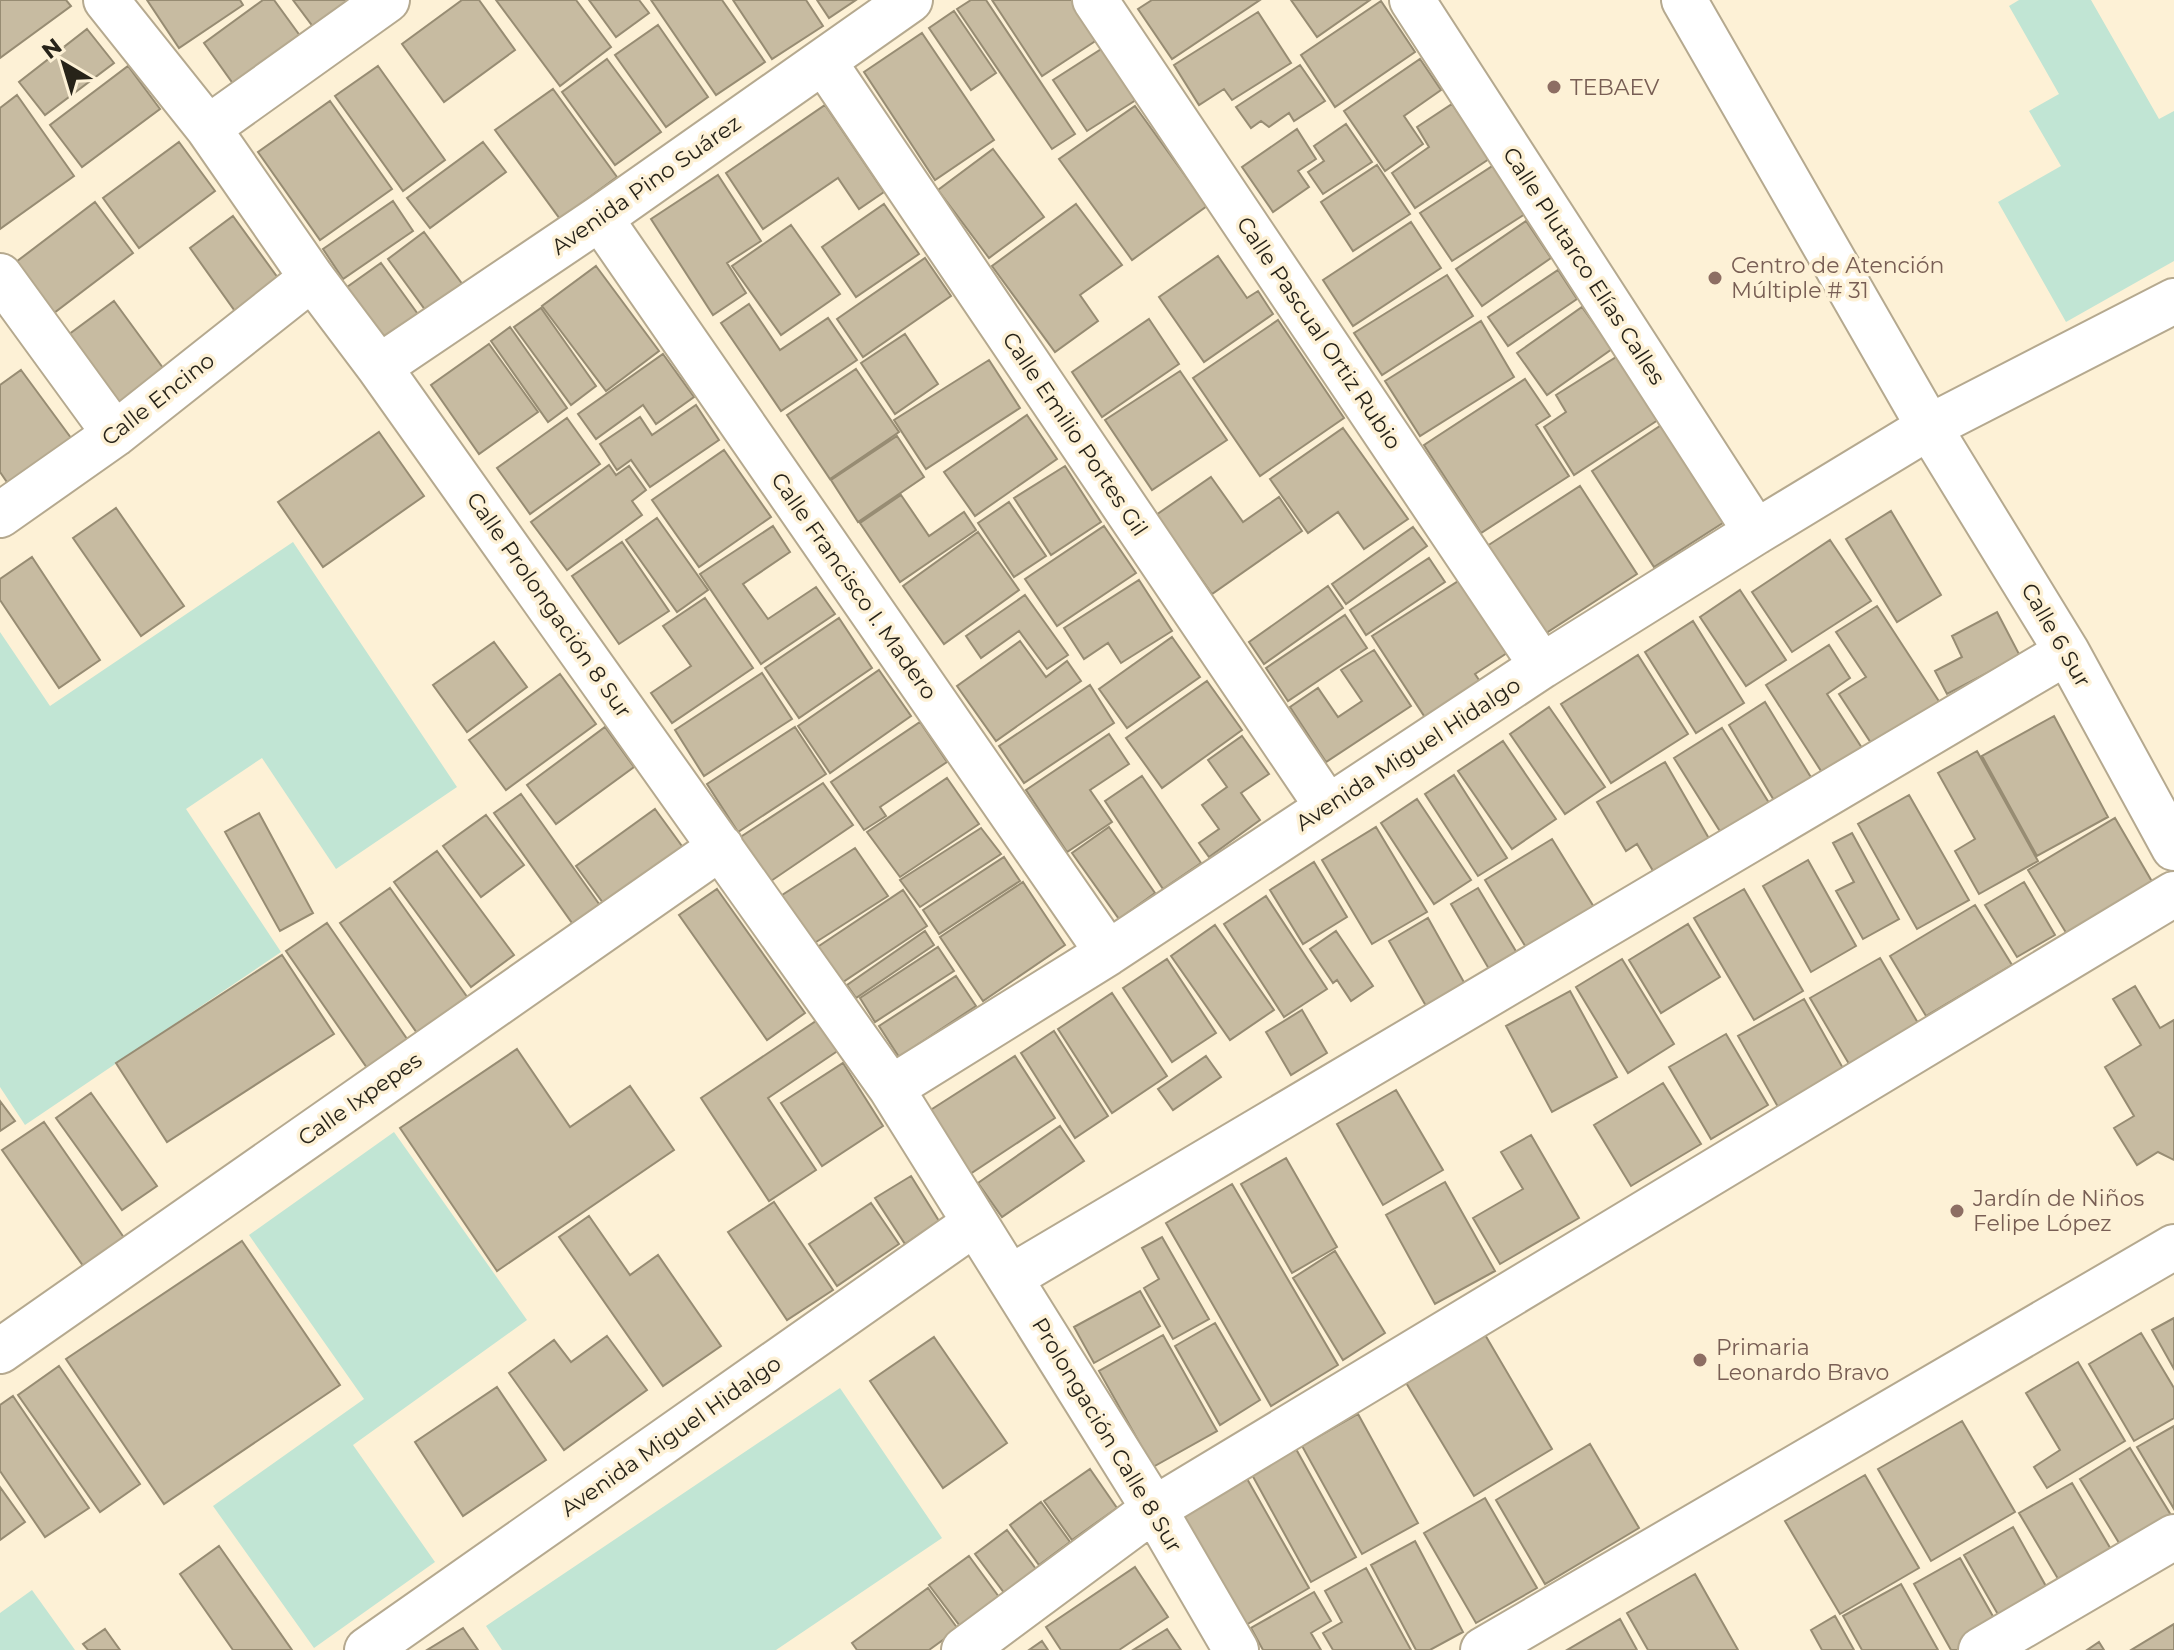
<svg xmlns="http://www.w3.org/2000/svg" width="2174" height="1650" font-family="Montserrat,sans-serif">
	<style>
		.green { fill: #c1e5d4 }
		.building { fill: #c7bba1; stroke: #978c73; stroke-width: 2 }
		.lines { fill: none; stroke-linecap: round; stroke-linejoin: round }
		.minor-casing { stroke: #b5a98f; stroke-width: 48 }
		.minor { stroke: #fff; stroke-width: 44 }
		.education-dot { fill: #8d6e63; stroke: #fdf1d6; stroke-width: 3 }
		.labels { text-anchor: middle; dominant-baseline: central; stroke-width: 7; stroke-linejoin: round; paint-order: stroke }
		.education-label { font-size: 22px; fill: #785e54; stroke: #fdf1d6; text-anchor: start }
		.street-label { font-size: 22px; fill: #272319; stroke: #fdf1d6 }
	</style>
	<rect width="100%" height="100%" fill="#fdf1d6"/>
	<path class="green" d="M2019,0H2091L2159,119L2174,111V261L2066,322L1998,202L2061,166L2029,111L2059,94L2009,6Z
		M293,542L457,787L336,869L262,758L186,809L281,952L25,1125L0,1087V632L50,706Z
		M394,1132L527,1320L353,1445L435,1562L314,1648L213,1506L364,1399L249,1235Z
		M840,1388L942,1538L776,1650H502L486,1626Z
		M32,1590L75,1650H0V1613Z"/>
	<path class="building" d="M0,0H66L71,6L0,58Z
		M147,0H240L243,5L179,48Z
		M263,0H274L306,44L239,92L204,43Z
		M293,0H367L320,36Z
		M462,0H479L515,50L444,102L402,44Z
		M496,0H576L611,47L560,86Z
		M589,0H639L649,13L616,37Z
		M651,0H722L765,62L716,95Z
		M733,0H806L823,26L772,59Z
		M817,0H856L829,18Z
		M971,0H986L1075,134L1052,149L957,9Z
		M992,0H1075L1100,38L1042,76Z
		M1152,0H1260L1172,59L1138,9Z
		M1291,0H1370L1317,37Z
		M1381,1L1415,52L1335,107L1301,55Z
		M954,11L996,73L971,90L929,28Z
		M1258,12L1291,63L1232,100L1224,89L1199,105L1174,65Z
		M658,25L708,97L666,127L615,55Z
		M87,29L114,63L45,115L19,82Z
		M922,33L994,140L935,180L864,72Z
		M1103,48L1136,100L1087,131L1053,80Z
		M607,59L661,132L615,165L562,92Z
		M1420,59L1441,90L1404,116L1423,144L1385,171L1344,111Z
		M1300,65L1325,101L1294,121L1289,113L1269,127L1261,121L1251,128L1236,107Z
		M128,66L160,109L82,167L50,125Z
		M378,66L445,160L403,191L335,96Z
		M553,89L617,177L560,219L495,130Z
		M17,95L74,176L0,229V108Z
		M330,101L392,189L320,240L258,152Z
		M1452,104L1489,159L1415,208L1392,173L1429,147L1417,127Z
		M825,105L884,192L859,209L838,178L763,229L726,173Z
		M1135,106L1207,206L1132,260L1059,159Z
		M1346,124L1372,162L1323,194L1308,172L1324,161L1314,146Z
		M1297,129L1316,159L1298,171L1309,187L1273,212L1242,167Z
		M179,142L215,191L139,248L103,198Z
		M483,142L506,172L430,228L407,198Z
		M993,149L1044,217L989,258L938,190Z
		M1377,165L1410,214L1353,251L1321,202Z
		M1494,165L1525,214L1452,261L1420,213Z
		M718,175L761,241L727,263L746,293L713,315L651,219Z
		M393,201L413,231L343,279L323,249Z
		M95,202L133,253L50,316L12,265Z
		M884,204L919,254L856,297L822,247Z
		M1076,204L1122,265L1080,295L1098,321L1055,352L992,266Z
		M233,216L286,289L242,321L190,248Z
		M1526,221L1551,258L1482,306L1456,269Z
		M1411,222L1441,268L1353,326L1323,280Z
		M791,225L840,294L781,335L732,266Z
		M424,232L463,285L426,311L388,259Z
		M1218,256L1247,298L1258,291L1273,314L1204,362L1159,297Z
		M925,258L951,296L863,357L837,319Z
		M381,263L420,317L378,346L340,292Z
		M596,266L659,351L606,391L542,306Z
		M1558,270L1577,299L1508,346L1488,317Z
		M1447,275L1473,316L1382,375L1354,333Z
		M114,301L174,383L129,416L68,335Z
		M749,304L780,350L828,318L857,360L781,411L721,323Z
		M1582,307L1612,349L1547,395L1517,353Z
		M541,308L596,386L571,405L514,327Z
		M1149,319L1179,364L1102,417L1072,372Z
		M1278,320L1344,418L1260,476L1193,378Z
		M1481,321L1514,377L1420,436L1385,381Z
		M510,327L567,408L548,422L491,341Z
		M905,334L938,384L895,414L861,363Z
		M489,344L538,412L479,454L431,385Z
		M663,354L694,397L656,424L643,405L596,439L578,414Z
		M1621,354L1661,418L1574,475L1544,427L1566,412L1556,395Z
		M989,360L1020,408L926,469L894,420Z
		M856,369L899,432L830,479L787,415Z
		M21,370L74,442L11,488L0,472V385Z
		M1180,371L1227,440L1152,490L1105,420Z
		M1525,379L1550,416L1536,425L1569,476L1481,533L1424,445Z
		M696,405L719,440L650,487L631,460L617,470L600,444L640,417L652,435Z
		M1027,415L1057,459L975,516L944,472Z
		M567,418L600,464L530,514L497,468Z
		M1666,422L1729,519L1654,567L1592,471Z
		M1343,428L1408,519L1364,549L1338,512L1308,533L1270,479Z
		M379,432L424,496L323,567L278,502Z
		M897,436L924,477L858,522L831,480Z
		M724,450L771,517L699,567L652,500Z
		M609,465L616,475L629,466L646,490L632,501L642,515L567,570L531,522Z
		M1065,466L1101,522L1051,555L1014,498Z
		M1211,477L1243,522L1279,497L1302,531L1212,594L1156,515Z
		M1580,486L1637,574L1540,637L1484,548Z
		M901,495L929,536L964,512L976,530L900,582L860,523Z
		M1009,502L1046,556L1014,577L978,523Z
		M116,508L184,606L141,636L73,538Z
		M1891,511L1941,595L1897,622L1846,539Z
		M657,518L708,590L677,612L626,540Z
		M773,526L790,552L743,584L768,619L816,587L835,614L761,664L700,574Z
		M1104,526L1136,573L1057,626L1025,579Z
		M1413,527L1427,546L1346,604L1332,584Z
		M978,532L1019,590L944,644L903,586Z
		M1830,540L1871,601L1792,652L1752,592Z
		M622,542L669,611L619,644L572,576Z
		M32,557L100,660L59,688L0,600V579Z
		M1429,558L1445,582L1366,635L1350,610Z
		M1139,580L1172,631L1121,663L1108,643L1084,659L1064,628Z
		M1460,580L1507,653L1475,674L1483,686L1428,722L1372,636Z
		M1328,586L1343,608L1264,664L1249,642Z
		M1740,590L1786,660L1746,686L1700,617Z
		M1025,595L1068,655L1047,669L1019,631L981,658L966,636Z
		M705,598L753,668L672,723L651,693L691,666L663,626Z
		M1877,606L1942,706L1875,749L1839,694L1866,677L1836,632Z
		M1997,612L2020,656L1947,694L1935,671L1962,657L1952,636Z
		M1345,615L1367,648L1288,701L1266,668Z
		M839,618L872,668L799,718L765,668Z
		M1693,621L1744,703L1696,733L1645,652Z
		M1172,637L1200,677L1127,728L1099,689Z
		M1020,641L1046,677L1067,661L1081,681L996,741L957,686Z
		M494,642L527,687L467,732L433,685Z
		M1829,645L1850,678L1827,694L1862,748L1823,774L1766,685Z
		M1374,650L1411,706L1326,762L1290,707L1318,688L1338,717L1362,701L1341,670Z
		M1638,655L1688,734L1611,783L1561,704Z
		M879,670L911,716L830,773L798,726Z
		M762,673L792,719L704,776L675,730Z
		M560,674L596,724L506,790L469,740Z
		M1207,681L1242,730L1162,788L1126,738Z
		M1090,685L1114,723L1024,783L999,746Z
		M1765,702L1812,779L1775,802L1729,725Z
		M1549,707L1605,787L1565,814L1510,734Z
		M2054,716L2108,817L2037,856L1982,756Z
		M920,722L947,762L880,807L886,816L864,830L831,782Z
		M605,727L634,767L556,824L527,785Z
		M795,727L826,774L738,832L707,784Z
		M1722,728L1771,806L1723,836L1674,758Z
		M1109,734L1129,764L1090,790L1112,822L1067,852L1026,790Z
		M1242,736L1269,774L1241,793L1260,820L1209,857L1199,843L1219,829L1202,805L1227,787L1208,760Z
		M1503,741L1556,819L1512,849L1458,771Z
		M1977,751L2038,861L1979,894L1955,851L1975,839L1938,773Z
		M1665,762L1715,849L1659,881L1637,844L1626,851L1597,802Z
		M1454,775L1507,858L1478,876L1425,794Z
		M1142,776L1201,863L1163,889L1105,801Z
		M947,778L979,824L900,877L867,832Z
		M823,783L853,825L771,881L739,838Z
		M521,794L604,911L577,930L494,813Z
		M1909,795L1969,900L1917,929L1858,824Z
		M1417,799L1471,880L1434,904L1381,823Z
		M655,809L687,853L609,911L576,866Z
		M259,813L313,913L280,931L225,832Z
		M486,815L524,865L481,897L443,846Z
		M2115,818L2154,885L2068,936L2028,870Z
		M1109,827L1155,893L1119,919L1072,853Z
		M1376,827L1427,912L1372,944L1322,860Z
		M981,828L1001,854L920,907L900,880Z
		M1852,833L1899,919L1863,939L1836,891L1854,882L1833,843Z
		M1552,839L1597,912L1530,954L1485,880Z
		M855,848L888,896L813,944L779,897Z
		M437,851L514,955L471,987L394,882Z
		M1004,857L1020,881L939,934L923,910Z
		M1808,860L1856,946L1811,972L1763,886Z
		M1314,862L1347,917L1303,944L1270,890Z
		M1023,882L1065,945L983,1001L940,937Z
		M2024,882L2055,935L2017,957L1985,905Z
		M390,888L475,1008L424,1043L340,923Z
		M1478,888L1517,953L1489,969L1451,904Z
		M717,889L805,1013L767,1040L679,915Z
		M1744,889L1803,991L1754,1020L1694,918Z
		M903,890L927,926L840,984L816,948Z
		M1266,896L1327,989L1284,1017L1224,924Z
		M1975,905L2012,965L1926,1016L1890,956Z
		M1428,918L1465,984L1426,1006L1389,941Z
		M327,923L414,1049L374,1078L286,951Z
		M1688,924L1720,977L1661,1013L1629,960Z
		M1215,925L1274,1010L1230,1040L1171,956Z
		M925,931L934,945L856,998L847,985Z
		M1336,931L1373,986L1351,1001L1337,980L1333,983L1310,949Z
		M938,947L954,971L875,1022L860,998Z
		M282,955L334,1034L167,1142L116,1063Z
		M1880,958L1918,1023L1849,1064L1810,998Z
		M1167,959L1216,1033L1172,1062L1123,988Z
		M1622,959L1674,1044L1628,1073L1576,987Z
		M956,976L976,1006L899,1057L879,1026Z
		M2135,986L2160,1028L2174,1020V1160L2158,1152L2137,1165L2114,1128L2134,1116L2105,1067L2141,1045L2113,999Z
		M1570,991L1617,1077L1552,1112L1506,1026Z
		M1112,993L1167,1076L1112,1113L1058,1029Z
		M1804,999L1844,1070L1778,1107L1738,1036Z
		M1302,1010L1327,1053L1291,1075L1266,1032Z
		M819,1019L839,1050L768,1098L816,1170L769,1201L701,1098Z
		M1054,1031L1108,1116L1075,1138L1021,1053Z
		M1726,1034L1768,1105L1711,1139L1669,1067Z
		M517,1049L570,1127L630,1086L674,1150L497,1271L400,1128Z
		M1015,1056L1055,1118L970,1174L929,1111Z
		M1206,1056L1221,1077L1173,1110L1158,1089Z
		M843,1063L883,1126L822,1166L781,1103Z
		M1663,1083L1701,1144L1631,1186L1594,1125Z
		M1396,1090L1443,1170L1383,1205L1337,1124Z
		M91,1093L157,1186L122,1210L56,1118Z
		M0,1101L15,1121L0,1131Z
		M44,1122L127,1242L86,1270L2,1150Z
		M1060,1126L1084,1161L1002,1217L978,1183Z
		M1531,1135L1579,1218L1500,1264L1473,1218L1523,1189L1501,1152Z
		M1286,1158L1337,1247L1292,1273L1241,1184Z
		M911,1176L939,1221L905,1244L875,1198Z
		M1445,1182L1495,1271L1435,1304L1386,1215Z
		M1232,1184L1338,1365L1271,1406L1166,1223Z
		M774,1202L833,1290L787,1320L728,1232Z
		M871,1203L899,1244L837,1286L809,1244Z
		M589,1216L630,1275L658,1255L721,1346L663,1386L559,1237Z
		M1162,1237L1209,1319L1173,1339L1144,1288L1159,1279L1142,1248Z
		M242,1241L340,1385L164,1504L66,1359Z
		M1335,1251L1385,1333L1343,1360L1293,1278Z
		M1140,1291L1160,1326L1094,1363L1074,1327Z
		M2174,1318V1369L2152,1330Z
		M1215,1323L1260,1400L1220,1425L1175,1346Z
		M1484,1333L1552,1449L1474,1496L1405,1381Z
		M2141,1333L2174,1388V1418L2134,1441L2089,1364Z
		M1163,1335L1217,1431L1153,1467L1099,1371Z
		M607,1336L647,1390L564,1450L509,1373L554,1340L571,1362Z
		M934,1337L1007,1443L943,1488L870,1381Z
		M2078,1362L2125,1441L2047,1488L2034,1467L2060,1450L2026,1393Z
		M59,1366L140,1484L100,1512L18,1395Z
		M497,1387L546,1460L463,1516L415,1442Z
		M13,1396L89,1508L45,1537L0,1471V1405Z
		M1358,1414L1418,1523L1362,1554L1302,1446Z
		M1962,1421L2015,1512L1931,1561L1878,1469Z
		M2174,1426V1509L2137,1447Z
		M1590,1444L1639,1528L1545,1584L1496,1500Z
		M2130,1448L2174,1520L2127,1556L2080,1479Z
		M1296,1449L1356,1557L1311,1582L1251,1473Z
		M1090,1469L1117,1508L1072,1540L1044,1501Z
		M1865,1475L1919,1568L1840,1614L1785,1521Z
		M1246,1477L1309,1588L1246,1625L1182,1513Z
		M2072,1483L2119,1563L2067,1594L2019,1513Z
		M0,1487L25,1522L0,1540Z
		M1485,1498L1537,1588L1476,1623L1424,1533Z
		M1041,1502L1070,1542L1039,1565L1010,1525Z
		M2013,1527L2052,1597L2004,1625L1964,1555Z
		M1007,1530L1036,1569L1005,1594L975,1554Z
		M1415,1541L1463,1632L1430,1650H1416L1371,1565Z
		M219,1546L292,1650H233L180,1574Z
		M969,1556L999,1597L960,1626L929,1585Z
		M1960,1558L1999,1627L1960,1650H1951L1914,1584Z
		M1135,1567L1168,1617L1119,1650H1061L1046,1627Z
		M1366,1568L1411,1650H1333L1323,1633L1342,1622L1325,1591Z
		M1695,1574L1738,1650H1648L1627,1613Z
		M1901,1584L1938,1650H1862L1843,1616Z
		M928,1588L958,1629L929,1650H857L852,1643Z
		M1314,1592L1331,1621L1311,1633L1321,1650H1263L1251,1628Z
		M1835,1616L1854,1650H1822L1811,1630Z
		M1620,1619L1637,1650H1567Z
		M2174,1624V1650H2131Z
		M463,1628L478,1650H427Z
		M105,1629L120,1650H88L83,1644Z
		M1167,1629L1181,1650H1133Z
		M1042,1641L1048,1650H1029Z
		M2099,1642L2104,1650H2087Z"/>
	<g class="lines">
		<g class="minor-casing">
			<path id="minor" d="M106,0L208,128L312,278L379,367L891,1088L1154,1509L1236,1650
				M1095,0L1542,666
				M1412,0L1756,532
				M1684,0L1929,427L2067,652L2174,848
				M824,62L1327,806
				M208,128L387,0
				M600,218L1108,953
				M0,276L115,434
				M379,367L600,218L910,0
				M0,515L115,434L312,278
				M891,1088L1108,953L1542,666L1756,532L1929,427L2174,301
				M1011,1277L2067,652
				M0,1351L721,847
				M367,1650L975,1223
				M964,1650L1154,1509L2174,894
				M1483,1650L2174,1247
				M1981,1650L2174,1537"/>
		</g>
		<use href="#minor" class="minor"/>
	</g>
	<g class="education-dot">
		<circle cx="1554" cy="87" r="8"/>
		<circle cx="1715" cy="278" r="8"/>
		<circle cx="1957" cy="1211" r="8"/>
		<circle cx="1700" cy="1360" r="8"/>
	</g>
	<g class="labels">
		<g class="education-label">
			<text x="1570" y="87">TEBAEV</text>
			<text x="1731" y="265">Centro de Atención<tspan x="1731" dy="25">Múltiple # 31</tspan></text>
			<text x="1973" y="1198">Jardín de Niños<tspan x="1973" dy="25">Felipe López</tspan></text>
			<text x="1716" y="1347">Primaria<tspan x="1716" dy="25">Leonardo Bravo</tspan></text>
		</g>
		<g class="street-label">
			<text transform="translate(646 185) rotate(-35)">Avenida Pino Suárez</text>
			<text transform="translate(1584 266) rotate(57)">Calle Plutarco Elías Calles</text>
			<text transform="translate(1319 333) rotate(56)">Calle Pascual Ortiz Rubio</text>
			<text transform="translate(158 399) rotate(-38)">Calle Encino</text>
			<text transform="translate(1075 434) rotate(56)">Calle Emilio Portes Gil</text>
			<text transform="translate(854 586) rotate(55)">Calle Francisco I. Madero</text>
			<text transform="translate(549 605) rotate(55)">Calle Prolongación 8 Sur</text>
			<text transform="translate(2056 635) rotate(60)">Calle 6 Sur</text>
			<text transform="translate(1408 754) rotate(-33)">Avenida Miguel Hidalgo</text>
			<text transform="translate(360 1099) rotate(-35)">Calle Ixpepes</text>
			<text transform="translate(1107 1435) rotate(59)">Prolongación Calle 8 Sur</text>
			<text transform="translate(671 1436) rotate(-35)">Avenida Miguel Hidalgo</text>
		</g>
	</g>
	<g transform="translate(64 64) rotate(322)" stroke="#fdf1d6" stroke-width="6" paint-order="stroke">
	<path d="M0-6L14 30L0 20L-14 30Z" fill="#272319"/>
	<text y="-12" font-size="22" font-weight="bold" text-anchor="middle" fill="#272319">N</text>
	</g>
</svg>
